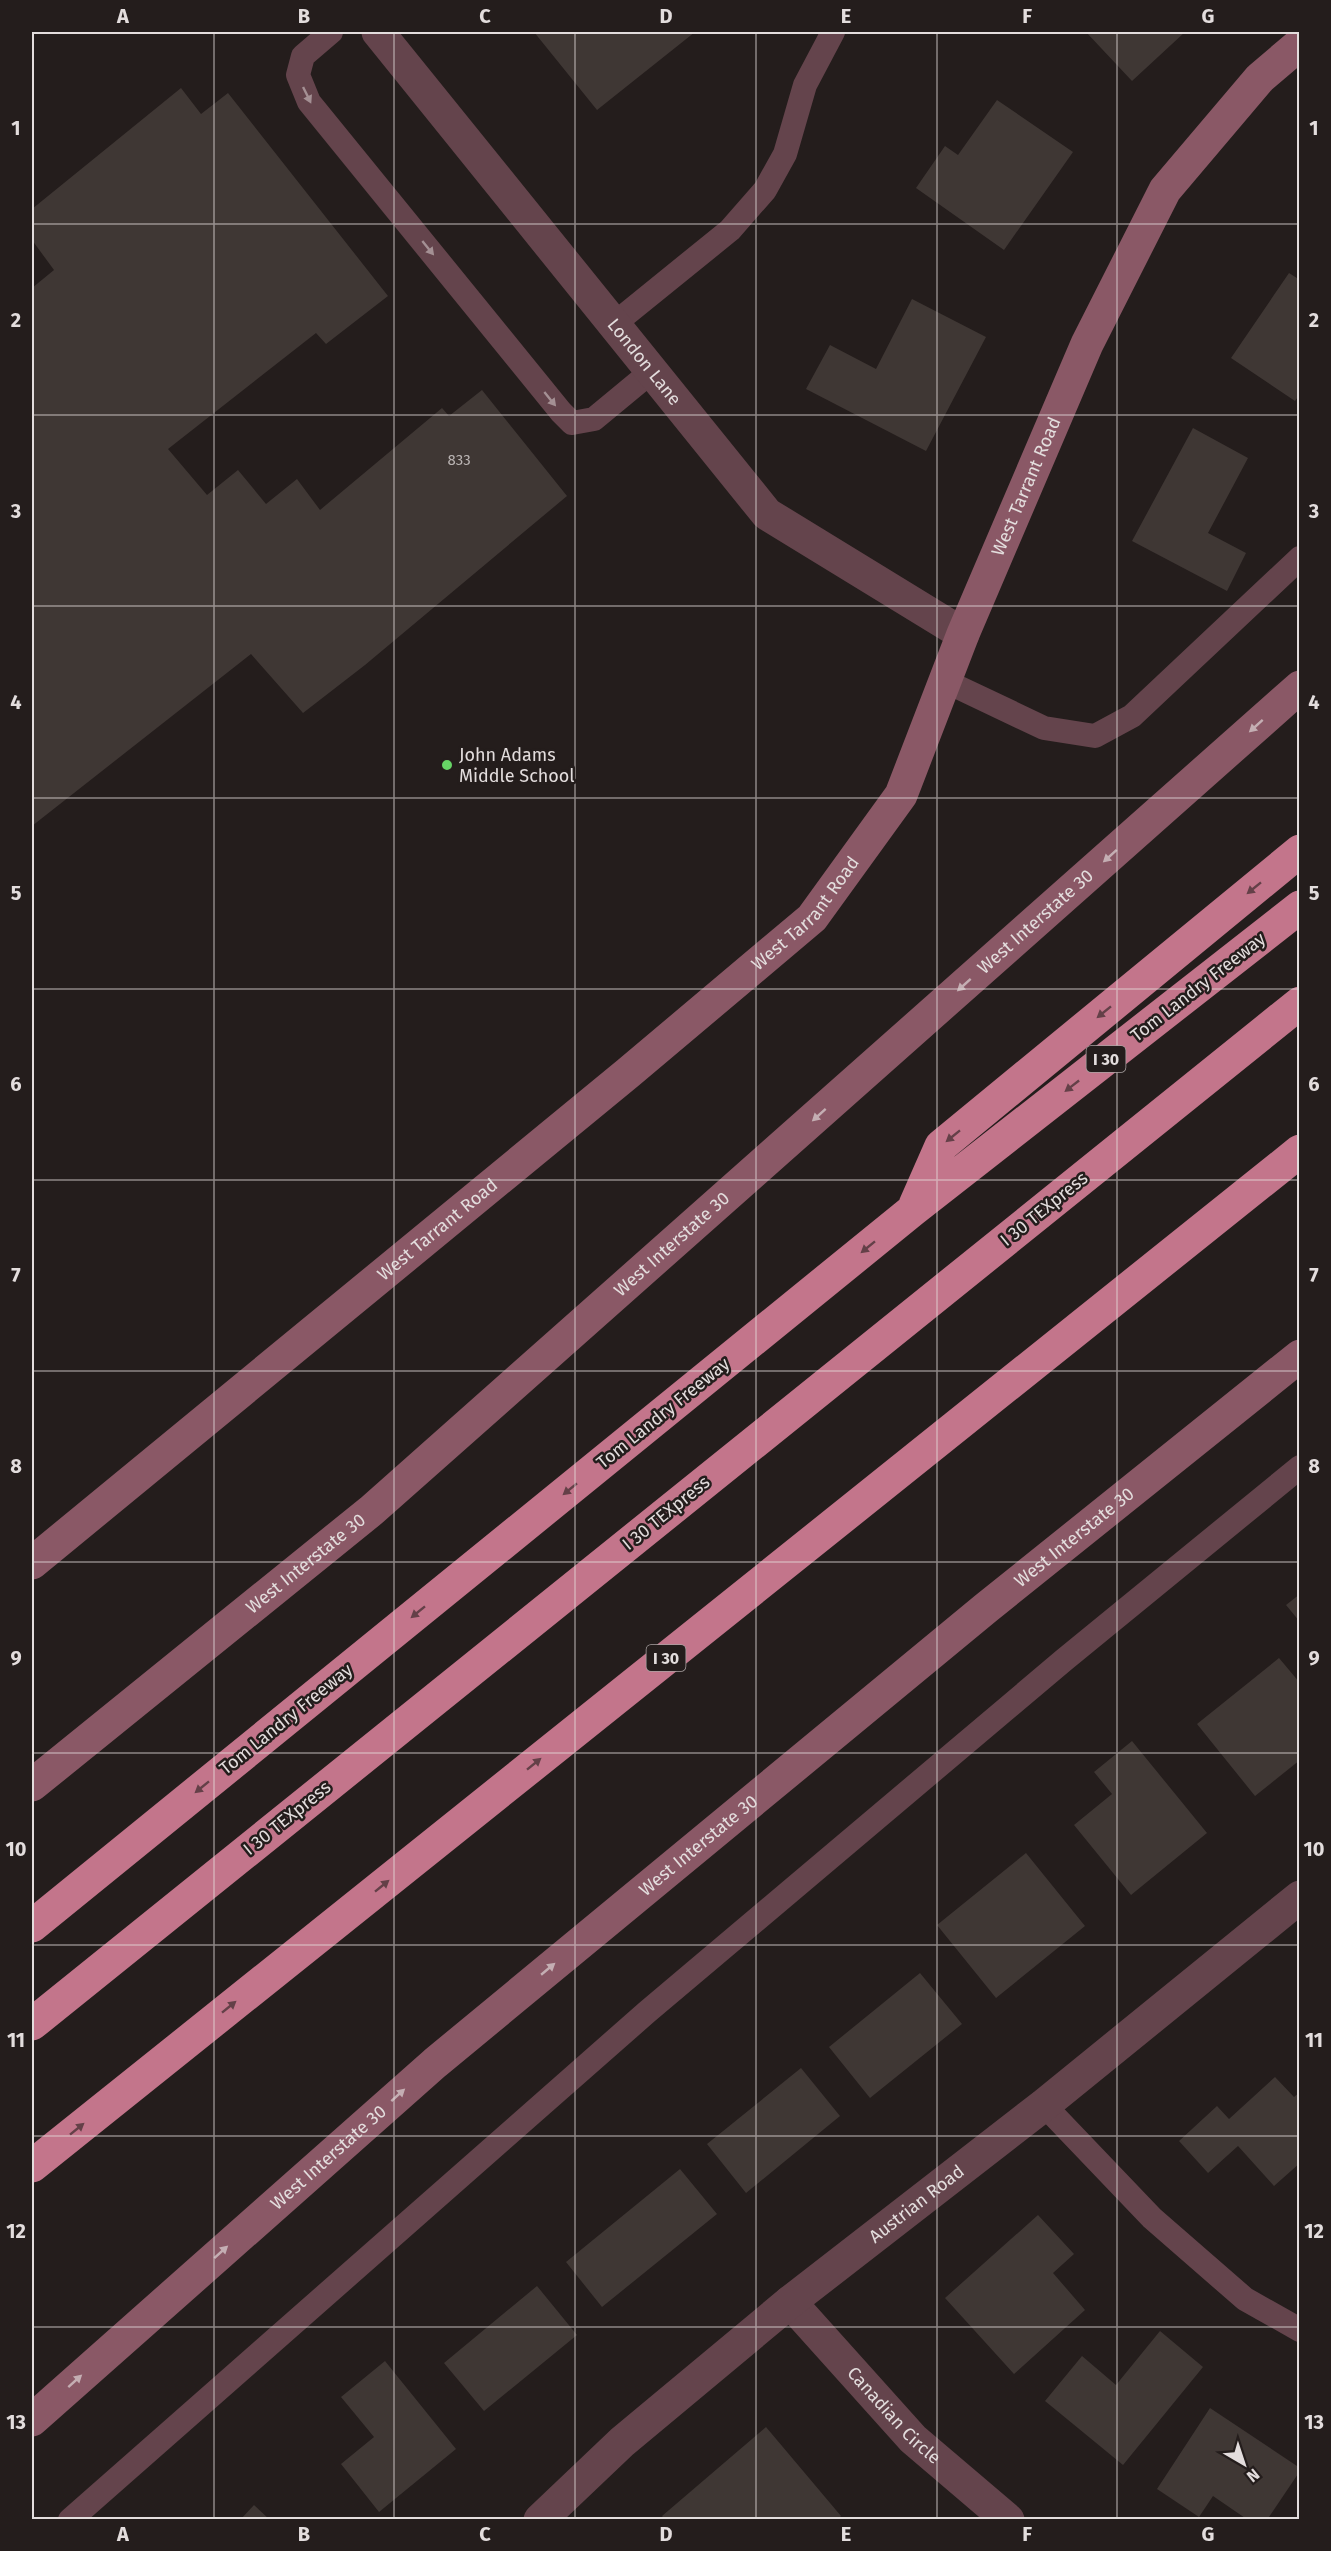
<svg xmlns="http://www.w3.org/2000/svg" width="1331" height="2551" font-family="'Fira Sans',sans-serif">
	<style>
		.building { fill: #3f3734 }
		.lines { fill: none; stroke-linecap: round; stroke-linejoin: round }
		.lane { stroke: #64444c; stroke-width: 24 }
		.street { stroke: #64444c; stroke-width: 33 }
		.secondary { stroke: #8a5866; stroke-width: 33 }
		.highway { stroke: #c3758b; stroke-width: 33 }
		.oneway { fill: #a49094 }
		.oneway2 { fill: #c4aeb3 }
		.oneway3 { fill: #644048 }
		.grid { fill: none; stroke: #e3dddd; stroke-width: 1.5; stroke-opacity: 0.55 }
		.poi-dot { fill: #67d466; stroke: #241d1c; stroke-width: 2 }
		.labels { text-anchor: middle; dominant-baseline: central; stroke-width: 5; stroke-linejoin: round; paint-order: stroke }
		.number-label { font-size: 15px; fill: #bab4b3 }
		.shield { fill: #241d1c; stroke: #aaa3a3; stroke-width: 1.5 }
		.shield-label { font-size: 16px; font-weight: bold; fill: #e3dddd }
		.street-label { font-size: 18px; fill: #e3dddd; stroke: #241d1c }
		.poi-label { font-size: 18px; fill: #e3dddd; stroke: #241d1c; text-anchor: start }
		.neatline { fill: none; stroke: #e3dddd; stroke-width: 2 }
		.grid-label { font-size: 20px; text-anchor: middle; font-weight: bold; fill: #e3dddd }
	</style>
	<rect width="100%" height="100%" fill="#241d1c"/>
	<path class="building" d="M534,32H695L597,110Z
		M1086,32H1185L1132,81Z
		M181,88L201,114L228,93L388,296L326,344L316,333L168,449L207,495L238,470L266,504L297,479L320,510L442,408L449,416L482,390L567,496L365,665L303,713L251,654L32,826V288L54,270L32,240V209Z
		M997,100L1073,152L1004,250L916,188L945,146L958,155Z
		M1289,273L1300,280V394L1295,401L1231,358Z
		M912,299L986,337L926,451L806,389L830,345L876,369Z
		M1193,428L1248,458L1208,533L1246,553L1227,591L1132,541Z
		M1300,1594V1622L1286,1605Z
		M1279,1658L1300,1683V1760L1255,1796L1197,1724Z
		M1132,1741L1207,1833L1131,1895L1074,1825L1112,1794L1094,1772Z
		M1026,1853L1085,1926L996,1998L937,1925Z
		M920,1973L962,2024L870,2098L829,2047Z
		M801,2068L840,2116L746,2193L707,2144Z
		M1275,2077L1294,2097L1300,2092V2163L1274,2186L1238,2146L1208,2173L1179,2141L1217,2106L1229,2119Z
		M680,2169L717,2214L602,2307L566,2262Z
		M1038,2215L1074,2254L1053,2273L1085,2310L1014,2374L945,2298Z
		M537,2286L577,2335L484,2411L444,2363Z
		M1160,2331L1203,2367L1123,2465L1045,2401L1082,2356L1116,2385Z
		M385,2361L456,2449L379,2512L341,2464L374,2437L341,2397Z
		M1210,2408L1300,2468V2471L1267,2520H1248L1213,2496L1199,2517L1157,2489Z
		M766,2427L841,2516L837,2520H665L662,2516Z
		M254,2505L270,2520H240Z"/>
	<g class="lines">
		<path class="lane" d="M331,32L303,56L298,75L309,102L561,412L572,423L594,419L652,371
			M614,324L730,230L765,190L785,154L805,85L833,32
			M945,681L1044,728L1095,736L1132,716L1300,558
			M1044,2105L1152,2218L1245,2299L1300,2330
			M70,2520L647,2012L1064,1660L1300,1467"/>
		<g class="street">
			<path id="s1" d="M378,32L767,514L963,634"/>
			<path id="s2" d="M790,2302L913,2439L1008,2520"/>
			<path id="s3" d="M540,2520L622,2442L790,2302L1044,2105L1300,1897"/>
		</g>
		<g class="secondary">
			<path id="s4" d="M32,1563L628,1073L812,918L901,795L963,634L1087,344L1165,190L1260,78L1300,44"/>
			<path id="s5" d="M32,1785L372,1510L1300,687"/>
			<path id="s6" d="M32,2420L435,2063L986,1608L1300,1356"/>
		</g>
		<path class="highway" d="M915,1205L941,1146L1300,851
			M32,1926L913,1210L1300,907
			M32,2024L1300,1003
			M32,2166L1300,1151"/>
	</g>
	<defs><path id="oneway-solid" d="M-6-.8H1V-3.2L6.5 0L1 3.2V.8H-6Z" transform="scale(1.5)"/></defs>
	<g class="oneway">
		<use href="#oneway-solid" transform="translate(307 95) rotate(64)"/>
		<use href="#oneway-solid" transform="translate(428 248) rotate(51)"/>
		<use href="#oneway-solid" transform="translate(550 399) rotate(51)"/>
	</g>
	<g class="oneway2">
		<use href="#oneway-solid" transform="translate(1256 726) rotate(138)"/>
		<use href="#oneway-solid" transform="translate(1110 856) rotate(138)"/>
		<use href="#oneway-solid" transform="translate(964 985) rotate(138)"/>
		<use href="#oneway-solid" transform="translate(819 1115) rotate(138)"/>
		<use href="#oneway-solid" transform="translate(548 1969) rotate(-40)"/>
		<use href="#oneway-solid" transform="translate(398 2095) rotate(-42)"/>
		<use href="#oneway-solid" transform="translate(221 2252) rotate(-42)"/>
		<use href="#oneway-solid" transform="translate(75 2381) rotate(-42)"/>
	</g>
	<g class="oneway3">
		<use href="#oneway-solid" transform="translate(1254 888) rotate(141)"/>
		<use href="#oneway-solid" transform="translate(1104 1012) rotate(141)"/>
		<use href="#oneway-solid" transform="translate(1072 1086) rotate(142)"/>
		<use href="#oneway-solid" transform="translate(953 1136) rotate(141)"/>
		<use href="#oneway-solid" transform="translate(868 1247) rotate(141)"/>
		<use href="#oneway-solid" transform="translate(570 1489) rotate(141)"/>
		<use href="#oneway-solid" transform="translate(418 1612) rotate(141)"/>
		<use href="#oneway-solid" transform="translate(534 1764) rotate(-39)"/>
		<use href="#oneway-solid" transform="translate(202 1787) rotate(141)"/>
		<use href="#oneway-solid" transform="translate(382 1886) rotate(-39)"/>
		<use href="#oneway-solid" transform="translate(229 2007) rotate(-39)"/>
		<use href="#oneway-solid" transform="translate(77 2129) rotate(-39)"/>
	</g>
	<path class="grid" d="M214,32V2520M394,32V2520M575,32V2520M756,32V2520M937,32V2520M1117,32V2520M32,224H1300M32,415H1300M32,606H1300M32,798H1300M32,989H1300M32,1180H1300M32,1371H1300M32,1562H1300M32,1753H1300M32,1945H1300M32,2136H1300M32,2327H1300"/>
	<circle class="poi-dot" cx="447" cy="765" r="6"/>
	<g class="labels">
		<g class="number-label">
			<text x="459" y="460">833</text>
		</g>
		<g class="shield">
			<rect x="1086.5" y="1046" width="39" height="26" rx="4.5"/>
			<rect x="646.5" y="1645" width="39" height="26" rx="4.5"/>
		</g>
		<g class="shield-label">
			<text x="1106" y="1059">I 30</text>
			<text x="666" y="1658">I 30</text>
		</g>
		<g class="street-label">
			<text stroke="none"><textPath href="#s1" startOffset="424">London Lane</textPath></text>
			<text stroke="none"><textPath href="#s4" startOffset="1497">West Tarrant Road</textPath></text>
			<text stroke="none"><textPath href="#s4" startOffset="1011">West Tarrant Road</textPath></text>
			<text stroke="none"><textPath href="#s5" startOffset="1324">West Interstate 30</textPath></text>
			<text transform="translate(1198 987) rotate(-38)">Tom Landry Freeway</text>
			<text transform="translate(1044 1209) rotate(-39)">I 30 TEXpress</text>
			<text stroke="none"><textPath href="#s4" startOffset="525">West Tarrant Road</textPath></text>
			<text stroke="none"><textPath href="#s5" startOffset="838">West Interstate 30</textPath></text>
			<text transform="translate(663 1413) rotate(-39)">Tom Landry Freeway</text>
			<text transform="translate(666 1513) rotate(-39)">I 30 TEXpress</text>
			<text stroke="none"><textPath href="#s6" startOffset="1366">West Interstate 30</textPath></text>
			<text stroke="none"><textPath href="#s5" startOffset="352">West Interstate 30</textPath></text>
			<text transform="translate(286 1719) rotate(-39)">Tom Landry Freeway</text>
			<text transform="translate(287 1818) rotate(-39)">I 30 TEXpress</text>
			<text stroke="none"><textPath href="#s6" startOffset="880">West Interstate 30</textPath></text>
			<text stroke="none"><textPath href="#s6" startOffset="396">West Interstate 30</textPath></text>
			<text stroke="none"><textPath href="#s3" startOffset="492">Austrian Road</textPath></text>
			<text stroke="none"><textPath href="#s2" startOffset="154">Canadian Circle</textPath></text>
		</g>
		<g class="poi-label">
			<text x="459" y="755">John Adams<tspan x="459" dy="21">Middle School</tspan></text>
		</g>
	</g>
	<rect width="1331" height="2551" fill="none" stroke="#241d1c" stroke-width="66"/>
	<g transform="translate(1244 2464) rotate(141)" stroke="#241d1c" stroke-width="4.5" paint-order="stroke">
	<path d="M0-4.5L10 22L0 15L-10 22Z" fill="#e3dddd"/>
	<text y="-9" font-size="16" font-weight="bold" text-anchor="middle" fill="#e3dddd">N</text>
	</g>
	<rect x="33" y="33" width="1265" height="2485" class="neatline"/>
	<g class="grid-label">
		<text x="123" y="23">A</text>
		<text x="304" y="23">B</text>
		<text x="485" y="23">C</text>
		<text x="666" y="23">D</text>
		<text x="846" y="23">E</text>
		<text x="1027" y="23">F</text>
		<text x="1208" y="23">G</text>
		<text x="16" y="135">1</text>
		<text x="1314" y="135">1</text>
		<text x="16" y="327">2</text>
		<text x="1314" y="327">2</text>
		<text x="16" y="518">3</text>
		<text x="1314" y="518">3</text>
		<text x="16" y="709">4</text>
		<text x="1314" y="709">4</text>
		<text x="16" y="900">5</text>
		<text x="1314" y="900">5</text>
		<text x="16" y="1091">6</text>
		<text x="1314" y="1091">6</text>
		<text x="16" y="1282">7</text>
		<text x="1314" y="1282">7</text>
		<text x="16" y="1473">8</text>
		<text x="1314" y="1473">8</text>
		<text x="16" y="1665">9</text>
		<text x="1314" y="1665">9</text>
		<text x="16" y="1856">10</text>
		<text x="1314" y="1856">10</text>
		<text x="16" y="2047">11</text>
		<text x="1314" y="2047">11</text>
		<text x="16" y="2238">12</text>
		<text x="1314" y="2238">12</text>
		<text x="16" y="2429">13</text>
		<text x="1314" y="2429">13</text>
		<text x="123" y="2541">A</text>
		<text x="304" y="2541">B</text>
		<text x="485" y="2541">C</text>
		<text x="666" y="2541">D</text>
		<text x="846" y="2541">E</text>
		<text x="1027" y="2541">F</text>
		<text x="1208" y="2541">G</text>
	</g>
</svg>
